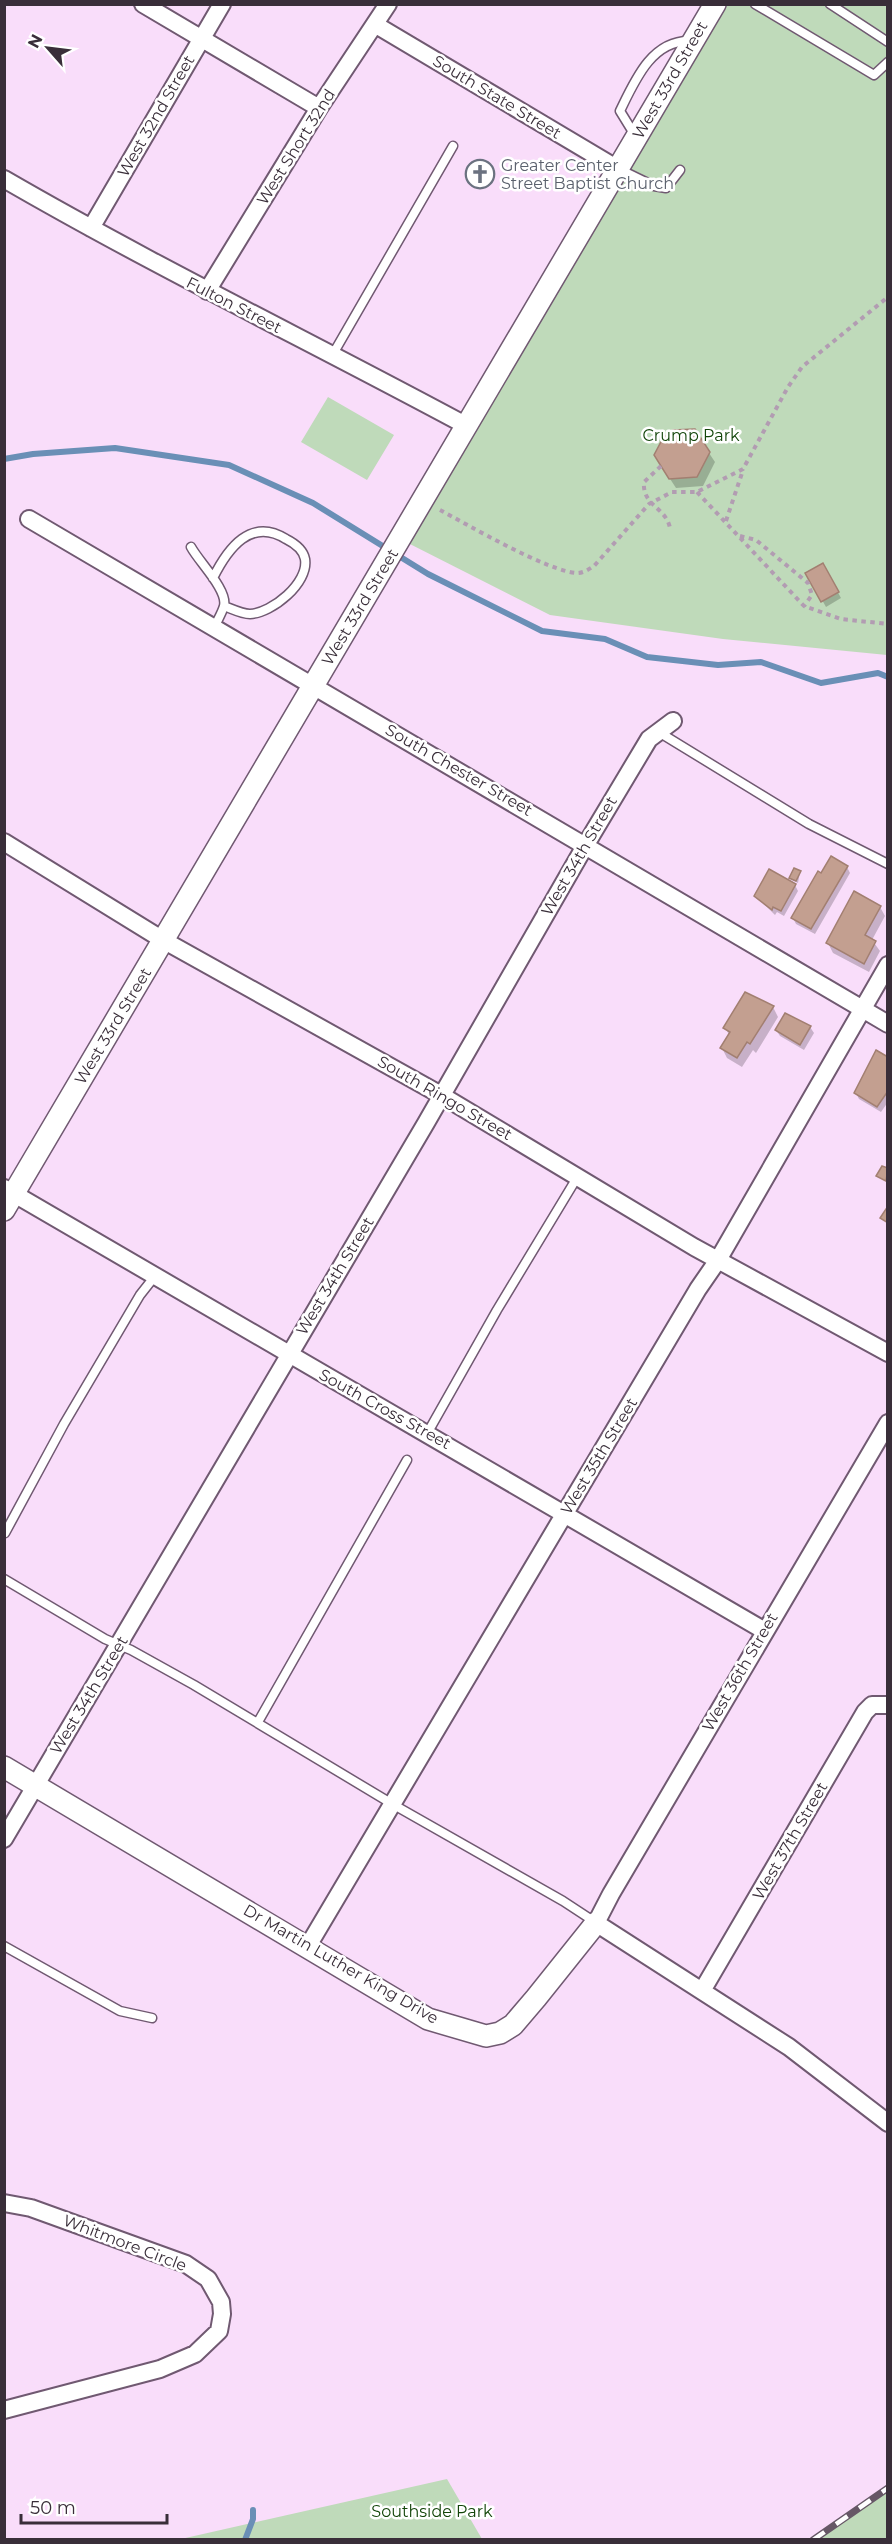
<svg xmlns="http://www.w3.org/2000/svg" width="892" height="2544" font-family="Montserrat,sans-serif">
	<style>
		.green { fill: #bfdaba }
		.shadow { fill: #0003 }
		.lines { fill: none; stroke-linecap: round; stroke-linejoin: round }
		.stream { stroke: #6a8fb6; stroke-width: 6 }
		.building { fill: #c39f90; stroke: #a27f71; stroke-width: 1.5 }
		.service-casing { stroke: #705971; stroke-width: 11 }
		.minor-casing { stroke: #705971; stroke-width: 20 }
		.tertiary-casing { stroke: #705971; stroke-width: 24 }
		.path { stroke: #b29cb2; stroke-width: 4; stroke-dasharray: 4.5 4.5; stroke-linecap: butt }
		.service { stroke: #fff; stroke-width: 8 }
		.minor { stroke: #fff; stroke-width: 16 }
		.tertiary { stroke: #fff; stroke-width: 21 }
		.rail-casing { stroke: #665766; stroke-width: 7 }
		.rail { stroke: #fff; stroke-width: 4.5; stroke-dasharray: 14; stroke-linecap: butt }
		.labels { text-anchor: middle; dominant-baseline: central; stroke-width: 5; stroke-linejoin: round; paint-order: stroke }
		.street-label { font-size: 16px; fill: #392e39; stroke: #fff }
		.worship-label { font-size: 16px; fill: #5b616d; stroke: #fff; text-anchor: start }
		.park-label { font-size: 16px; fill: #124509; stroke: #fff }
	</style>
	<rect width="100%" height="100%" fill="#f9ddfa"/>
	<path class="green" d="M718,5H887V655L723,639L550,615L400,539Z
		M328,397L394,435L367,480L301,442Z
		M447,2479L482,2539H181Z
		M887,2488V2539H813Z"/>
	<path class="shadow" d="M709,453L715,462L703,486L676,488L661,465Z
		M823,565L841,598L826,607L807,573Z
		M847,867L850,873L815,934L796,924L793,918L822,875Z
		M800,872L798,883L792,880L791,878Z
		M795,885L798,891L784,916L777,912L775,915L756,896Z
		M880,907L885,916L872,940L880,951L869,972L833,953L828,943Z
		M773,1007L778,1017L756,1053L753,1050L742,1067L727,1058L722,1048L730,1036L725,1028Z
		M810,1027L814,1033L804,1050L780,1036L776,1030Z
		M888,1059V1102L881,1112L859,1099L856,1093Z"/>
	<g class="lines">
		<path class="stream" d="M4,459L33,454L115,448L229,465L313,503L428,574L542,631L605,639L647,657L718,665L761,662L821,683L878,673L888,677
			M245,2540L253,2519V2510"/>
	</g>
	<path class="building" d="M695,429L710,452L697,477L669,479L654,455L663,438L673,430Z
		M823,563L839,592L821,602L805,573Z
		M831,856L848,866L811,929L791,918L818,871L821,873Z
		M794,868L801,871L796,881L789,878Z
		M769,869L796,884L781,911L773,907L772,910L754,896Z
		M854,891L881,906L865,935L876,941L864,964L826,943Z
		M745,992L774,1006L750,1044L747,1042L737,1058L720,1048L730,1032L723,1028Z
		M785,1013L811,1026L800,1045L775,1030Z
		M876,1050L888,1057V1091L877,1107L854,1093Z
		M882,1166L888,1168L886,1181L876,1176Z
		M888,1206V1223L880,1218Z"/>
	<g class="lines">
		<g class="service-casing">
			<path id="service" d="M755,4L874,75L888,62
				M830,4L888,42
				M636,137L620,111C635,80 652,40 690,41
				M619,169L654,186L666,188L680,170
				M333,354L453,146
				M191,547C199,562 228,590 224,606C222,613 217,621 214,628
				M213,578C228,548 251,517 286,539C294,543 303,549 305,559C309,583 272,613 250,614C242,614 232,609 224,606
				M657,731L809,824L888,864
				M428,1432L497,1310L578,1176
				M5,1533L64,1424L140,1295L155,1276
				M4,1579L105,1639L131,1650L194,1685L394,1805L563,1901L595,1922
				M258,1722L407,1460
				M4,1946L120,2011L152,2018"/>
		</g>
		<g class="minor-casing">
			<path id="minor" d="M143,4L319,108
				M376,25L618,169
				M4,179C156,267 313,343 467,426
				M91,228L222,4
				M207,291L319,108L388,4
				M29,519L888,1024
				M4,842L163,940L441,1095L694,1247L888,1353
				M4,1188L765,1631
				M888,1423L611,1894L596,1923L789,2047L888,2123
				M4,1839L426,1123L585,846L649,739L673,721
				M308,1946L698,1289L718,1260L888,965
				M702,1991L865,1712L872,1705H888
				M4,2203L31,2208L186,2264L208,2279L221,2302L222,2314L219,2331L195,2354L160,2369L4,2410"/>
		</g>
		<g class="tertiary-casing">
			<path id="tertiary" d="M4,1210L715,4
				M4,1767L428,2019L486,2036L500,2033L513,2025L536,1998L596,1923"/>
		</g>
		<path class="path" d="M661,466L644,482C642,506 666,507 670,528
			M697,492L804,606L841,619L888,624
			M440,510C468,525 549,572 577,573C584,573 589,569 594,566L649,504L672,492H697L743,469L788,387L802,367L888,297
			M726,521L743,470
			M740,536L756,540L808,583L812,595L804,606"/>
		<use href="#service" class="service"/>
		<use href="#minor" class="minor"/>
		<use href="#tertiary" class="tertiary"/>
		<g class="rail-casing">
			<path id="rail" d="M813,2540L888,2488"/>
		</g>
		<use href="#rail" class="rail"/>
	</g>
	<defs>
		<g id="church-ring" transform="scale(1.5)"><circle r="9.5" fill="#fff" stroke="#6b7280" stroke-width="1.5"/><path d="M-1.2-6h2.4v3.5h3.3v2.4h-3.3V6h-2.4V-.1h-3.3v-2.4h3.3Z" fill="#6b7280"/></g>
	</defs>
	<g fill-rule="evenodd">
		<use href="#church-ring" x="480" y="174"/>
	</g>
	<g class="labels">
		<g class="street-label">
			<text transform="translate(670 80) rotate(-60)">West 33rd Street</text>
			<text transform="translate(497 97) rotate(31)">South State Street</text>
			<text transform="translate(156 116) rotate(-60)">West 32nd Street</text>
			<text transform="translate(296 147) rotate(-58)">West Short 32nd</text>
			<text transform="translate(234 305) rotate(27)">Fulton Street</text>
			<text transform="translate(360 607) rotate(-59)">West 33rd Street</text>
			<text transform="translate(459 770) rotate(30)">South Chester Street</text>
			<text transform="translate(579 856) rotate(-60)">West 34th Street</text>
			<text transform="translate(113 1026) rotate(-59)">West 33rd Street</text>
			<text transform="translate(445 1098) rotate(30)">South Ringo Street</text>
			<text transform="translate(335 1276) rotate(-59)">West 34th Street</text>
			<text transform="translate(385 1409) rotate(29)">South Cross Street</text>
			<text transform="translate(599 1456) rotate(-59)">West 35th Street</text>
			<text transform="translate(740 1672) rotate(-60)">West 36th Street</text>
			<text transform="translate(89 1695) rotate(-59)">West 34th Street</text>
			<text transform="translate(790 1841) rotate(-60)">West 37th Street</text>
			<text transform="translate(341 1964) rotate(30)">Dr Martin Luther King Drive</text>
			<text transform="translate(125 2243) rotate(21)">Whitmore Circle</text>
		</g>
		<g class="worship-label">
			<text x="501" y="165">Greater Center<tspan x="501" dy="18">Street Baptist Church</tspan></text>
		</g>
		<g class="park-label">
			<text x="691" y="435">Crump Park</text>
			<text x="432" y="2511">Southside Park</text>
		</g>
	</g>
	<rect width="892" height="2544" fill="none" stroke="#392e39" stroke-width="12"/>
	<g transform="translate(48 48) rotate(298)" stroke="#ffffff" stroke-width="4.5" paint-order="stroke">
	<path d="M0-4.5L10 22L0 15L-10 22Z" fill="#392e39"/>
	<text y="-9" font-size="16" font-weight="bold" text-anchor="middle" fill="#392e39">N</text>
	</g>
	<path d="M21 2514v9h146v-9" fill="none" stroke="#392e39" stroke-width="3"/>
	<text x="30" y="2514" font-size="18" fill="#392e39" stroke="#ffffff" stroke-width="4.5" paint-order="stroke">50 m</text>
</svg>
